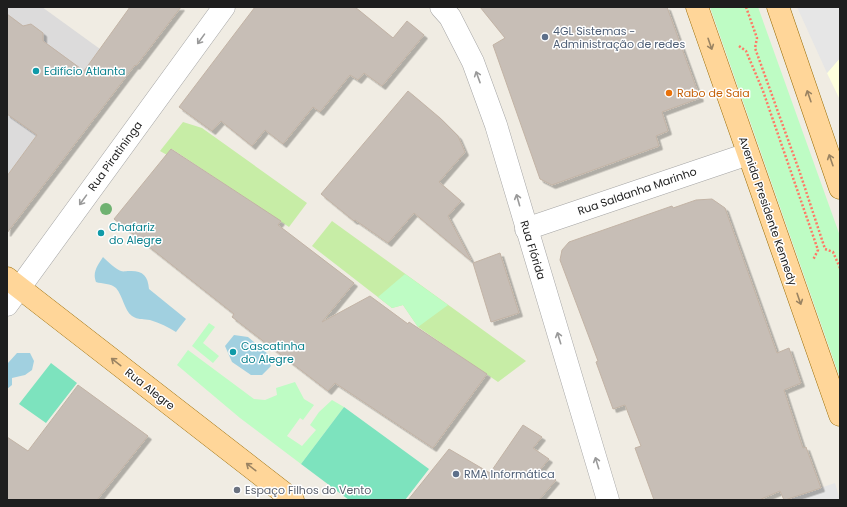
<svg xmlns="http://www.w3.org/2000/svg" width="847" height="507" font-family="Poppins,sans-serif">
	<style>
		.residential { fill: #dcdbdb }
		.education { fill: #feffdd }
		.grass { fill: #c7eda6 }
		.park { fill: #befcc4 }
		.pitch { fill: #7de3be }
		.parking { fill: #e6e6e6 }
		.water { fill: #a1d0e0 }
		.building { fill: #c7beb6; stroke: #c2b3a5; filter: url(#shadow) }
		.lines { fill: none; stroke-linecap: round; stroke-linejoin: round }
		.minor-casing { stroke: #a5a5a5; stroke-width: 23 }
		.tertiary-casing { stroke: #a5a5a5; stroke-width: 23 }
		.primary-casing { stroke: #986a00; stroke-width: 23 }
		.path { stroke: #ff7965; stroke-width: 2.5; stroke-dasharray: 2 2; stroke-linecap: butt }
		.minor { stroke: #fff; stroke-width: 22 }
		.tertiary { stroke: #fff; stroke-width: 22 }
		.primary { stroke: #ffd699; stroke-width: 22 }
		.tree { fill: #6fb271 }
		.oneway { stroke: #9a9a9a }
		.oneway2 { stroke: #9a8362 }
		.service-dot { fill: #5c6f8a; stroke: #fff; stroke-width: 1.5 }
		.culture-dot { fill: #0f9aa8; stroke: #fff; stroke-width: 1.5 }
		.food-dot { fill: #e8710a; stroke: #fff; stroke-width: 1.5 }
		.worship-dot { fill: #6b7280; stroke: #fff; stroke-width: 1.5 }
		.labels { text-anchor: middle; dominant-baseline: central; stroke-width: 3; stroke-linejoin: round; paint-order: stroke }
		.service-label { font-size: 11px; fill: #4e5e75; stroke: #fff; text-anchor: start }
		.culture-label { font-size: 11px; fill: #0d838f; stroke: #fff; text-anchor: start }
		.food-label { font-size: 11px; fill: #c56008; stroke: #fff; text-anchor: start }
		.street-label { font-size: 11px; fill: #1e1e1e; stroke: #fff }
		.worship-label { font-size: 11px; fill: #5b616d; stroke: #fff; text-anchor: start }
	</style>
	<defs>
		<filter id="shadow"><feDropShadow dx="3.5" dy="3.5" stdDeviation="0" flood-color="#0004"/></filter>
	</defs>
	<rect width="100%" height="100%" fill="#f0ece3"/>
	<path class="residential" d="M7,7H42L100,49L7,176Z"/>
	<path class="education" d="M840,58V100L827,73Z"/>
	<path class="grass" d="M183,122L202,128L307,203L289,227L172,149L167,155L160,151Z
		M332,221L526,361L498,382L418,327L403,305L392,308L312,246Z"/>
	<path class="park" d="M710,7H758L840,236V378Z
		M405,274L448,305L418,327L403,305L392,308L378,297Z
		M209,323L215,327L203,343L219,356L213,363L192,346Z
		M188,350L254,399L265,400L277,395L276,388L295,382L304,399L314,405L303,420L300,418L287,436L302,446L316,430L310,425L319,412L332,400L344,407L301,464L240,418L177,365Z"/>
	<path class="pitch" d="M51,363L77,383L46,423L19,404Z
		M344,407L429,469L405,500H349L301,464Z"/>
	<path class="parking" d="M797,7H840V58L827,73Z
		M835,483L840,500H785Z"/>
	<path class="water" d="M103,257C107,261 117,270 121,271C123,272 127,271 128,271C142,270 148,275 149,289L186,319L176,332C168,327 160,323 150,320C144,319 138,320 132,316C124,310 123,296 116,288C111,283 102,284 96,282C92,272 98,265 103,257Z
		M234,335L248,337L268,354L271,366L262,375H251L232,362L225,346Z
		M17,353H30L34,361L32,370L25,375L12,378V385L7,389L8,363Z"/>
	<path class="building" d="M130,7H181L136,66L135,65L7,233V176L37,135L7,114V14L23,26L31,24L43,33V41L84,71Z
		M255,7H355L393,38L407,21L424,35L382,86L364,73L358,80L350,75L320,112L313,107L283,144L265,130L252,146L221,121L212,131L179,107Z
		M480,7H667L700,98L662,112L668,131L656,136L659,146L552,185L540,179L493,45L505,38Z
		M408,91L440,118L458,136L465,152L439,182L461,201L448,216L471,260H470L414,213L388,243L355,220L354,221L321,194Z
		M171,149L281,221L278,225L354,283L322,322L370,296L408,324L409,322L487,374L433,448L335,383L328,391L232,317L234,314L114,219Z
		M712,199L725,208L777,353L789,348L801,383L784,390L803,448L806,447L821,488L785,500H784L780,491L759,500H654L635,448L641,446L625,405L613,409L596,362L598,361L560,260L562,250L569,242L672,206L673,208L696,200Z
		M500,253L519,313L491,322L473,263Z
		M78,385L148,436L97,500H7V437L28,451Z
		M523,425L542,437L533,448L549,459L540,470L556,480L539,500H408L449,449L490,473Z"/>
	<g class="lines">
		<g class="minor-casing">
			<path id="minor" d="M526,229L748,154"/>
		</g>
		<g class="tertiary-casing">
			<path id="tertiary" d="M441,7L450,17L473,62L496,125L608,500
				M7,305L224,7"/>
		</g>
		<g class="primary-casing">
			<path id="primary" d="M697,7L840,415
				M778,7L840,188
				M7,278L293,500"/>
		</g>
		<path class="path" d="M746,7L757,38L755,48L800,173L825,249L833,252L840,268
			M739,46L746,51L763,91L818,250L813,260"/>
		<use href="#minor" class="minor"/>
		<use href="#tertiary" class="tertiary"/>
		<use href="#primary" class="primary"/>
	</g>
	<circle class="tree" cx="106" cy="209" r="6"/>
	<defs><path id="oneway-shaft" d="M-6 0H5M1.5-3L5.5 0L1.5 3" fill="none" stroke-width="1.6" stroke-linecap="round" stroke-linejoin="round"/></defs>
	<g class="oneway">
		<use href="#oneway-shaft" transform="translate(201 39) rotate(126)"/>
		<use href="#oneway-shaft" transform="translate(478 77) rotate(-110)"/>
		<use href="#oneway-shaft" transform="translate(83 200) rotate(126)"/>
		<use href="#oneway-shaft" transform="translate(518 200) rotate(-106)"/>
		<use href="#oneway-shaft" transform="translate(559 338) rotate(-107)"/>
		<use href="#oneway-shaft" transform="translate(597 463) rotate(-107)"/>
	</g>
	<g class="oneway2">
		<use href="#oneway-shaft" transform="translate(710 44) rotate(71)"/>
		<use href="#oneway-shaft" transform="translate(809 96) rotate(-109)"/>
		<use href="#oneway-shaft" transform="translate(831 160) rotate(-109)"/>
		<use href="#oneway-shaft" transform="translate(799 299) rotate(71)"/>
		<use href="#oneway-shaft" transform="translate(116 362) rotate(-142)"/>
		<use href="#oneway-shaft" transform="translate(251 467) rotate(-142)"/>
	</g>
	<g class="service-dot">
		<circle cx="545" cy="37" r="4"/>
		<circle cx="456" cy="474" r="4"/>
	</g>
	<g class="culture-dot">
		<circle cx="36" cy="71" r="4"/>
		<circle cx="101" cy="233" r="4"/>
		<circle cx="233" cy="352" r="4"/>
	</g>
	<circle class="food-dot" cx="669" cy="93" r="4"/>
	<circle class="worship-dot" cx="237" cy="490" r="4"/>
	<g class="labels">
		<g class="service-label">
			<text x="553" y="31">4GL Sistemas -<tspan x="553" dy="13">Administração de redes</tspan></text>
			<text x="464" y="474">RMA Informática</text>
		</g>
		<g class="culture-label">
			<text x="44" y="71">Edifício Atlanta</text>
			<text x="109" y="227">Chafariz<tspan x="109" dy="13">do Alegre</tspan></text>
			<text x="241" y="346">Cascatinha<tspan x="241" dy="13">do Alegre</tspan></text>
		</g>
		<g class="food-label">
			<text x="677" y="93">Rabo de Saia</text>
		</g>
		<g class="street-label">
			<text transform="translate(115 156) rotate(-54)">Rua Piratininga</text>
			<text transform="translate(637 191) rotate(-19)">Rua Saldanha Marinho</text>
			<text transform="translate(768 211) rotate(71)">Avenida Presidente Kennedy</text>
			<text transform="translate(533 250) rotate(73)">Rua Flórida</text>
			<text transform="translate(150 389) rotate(38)">Rua Alegre</text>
		</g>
		<g class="worship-label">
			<text x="245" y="490">Espaço Filhos do Vento</text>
		</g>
	</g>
	<rect width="847" height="507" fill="none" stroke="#1e1e1e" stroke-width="16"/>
</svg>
